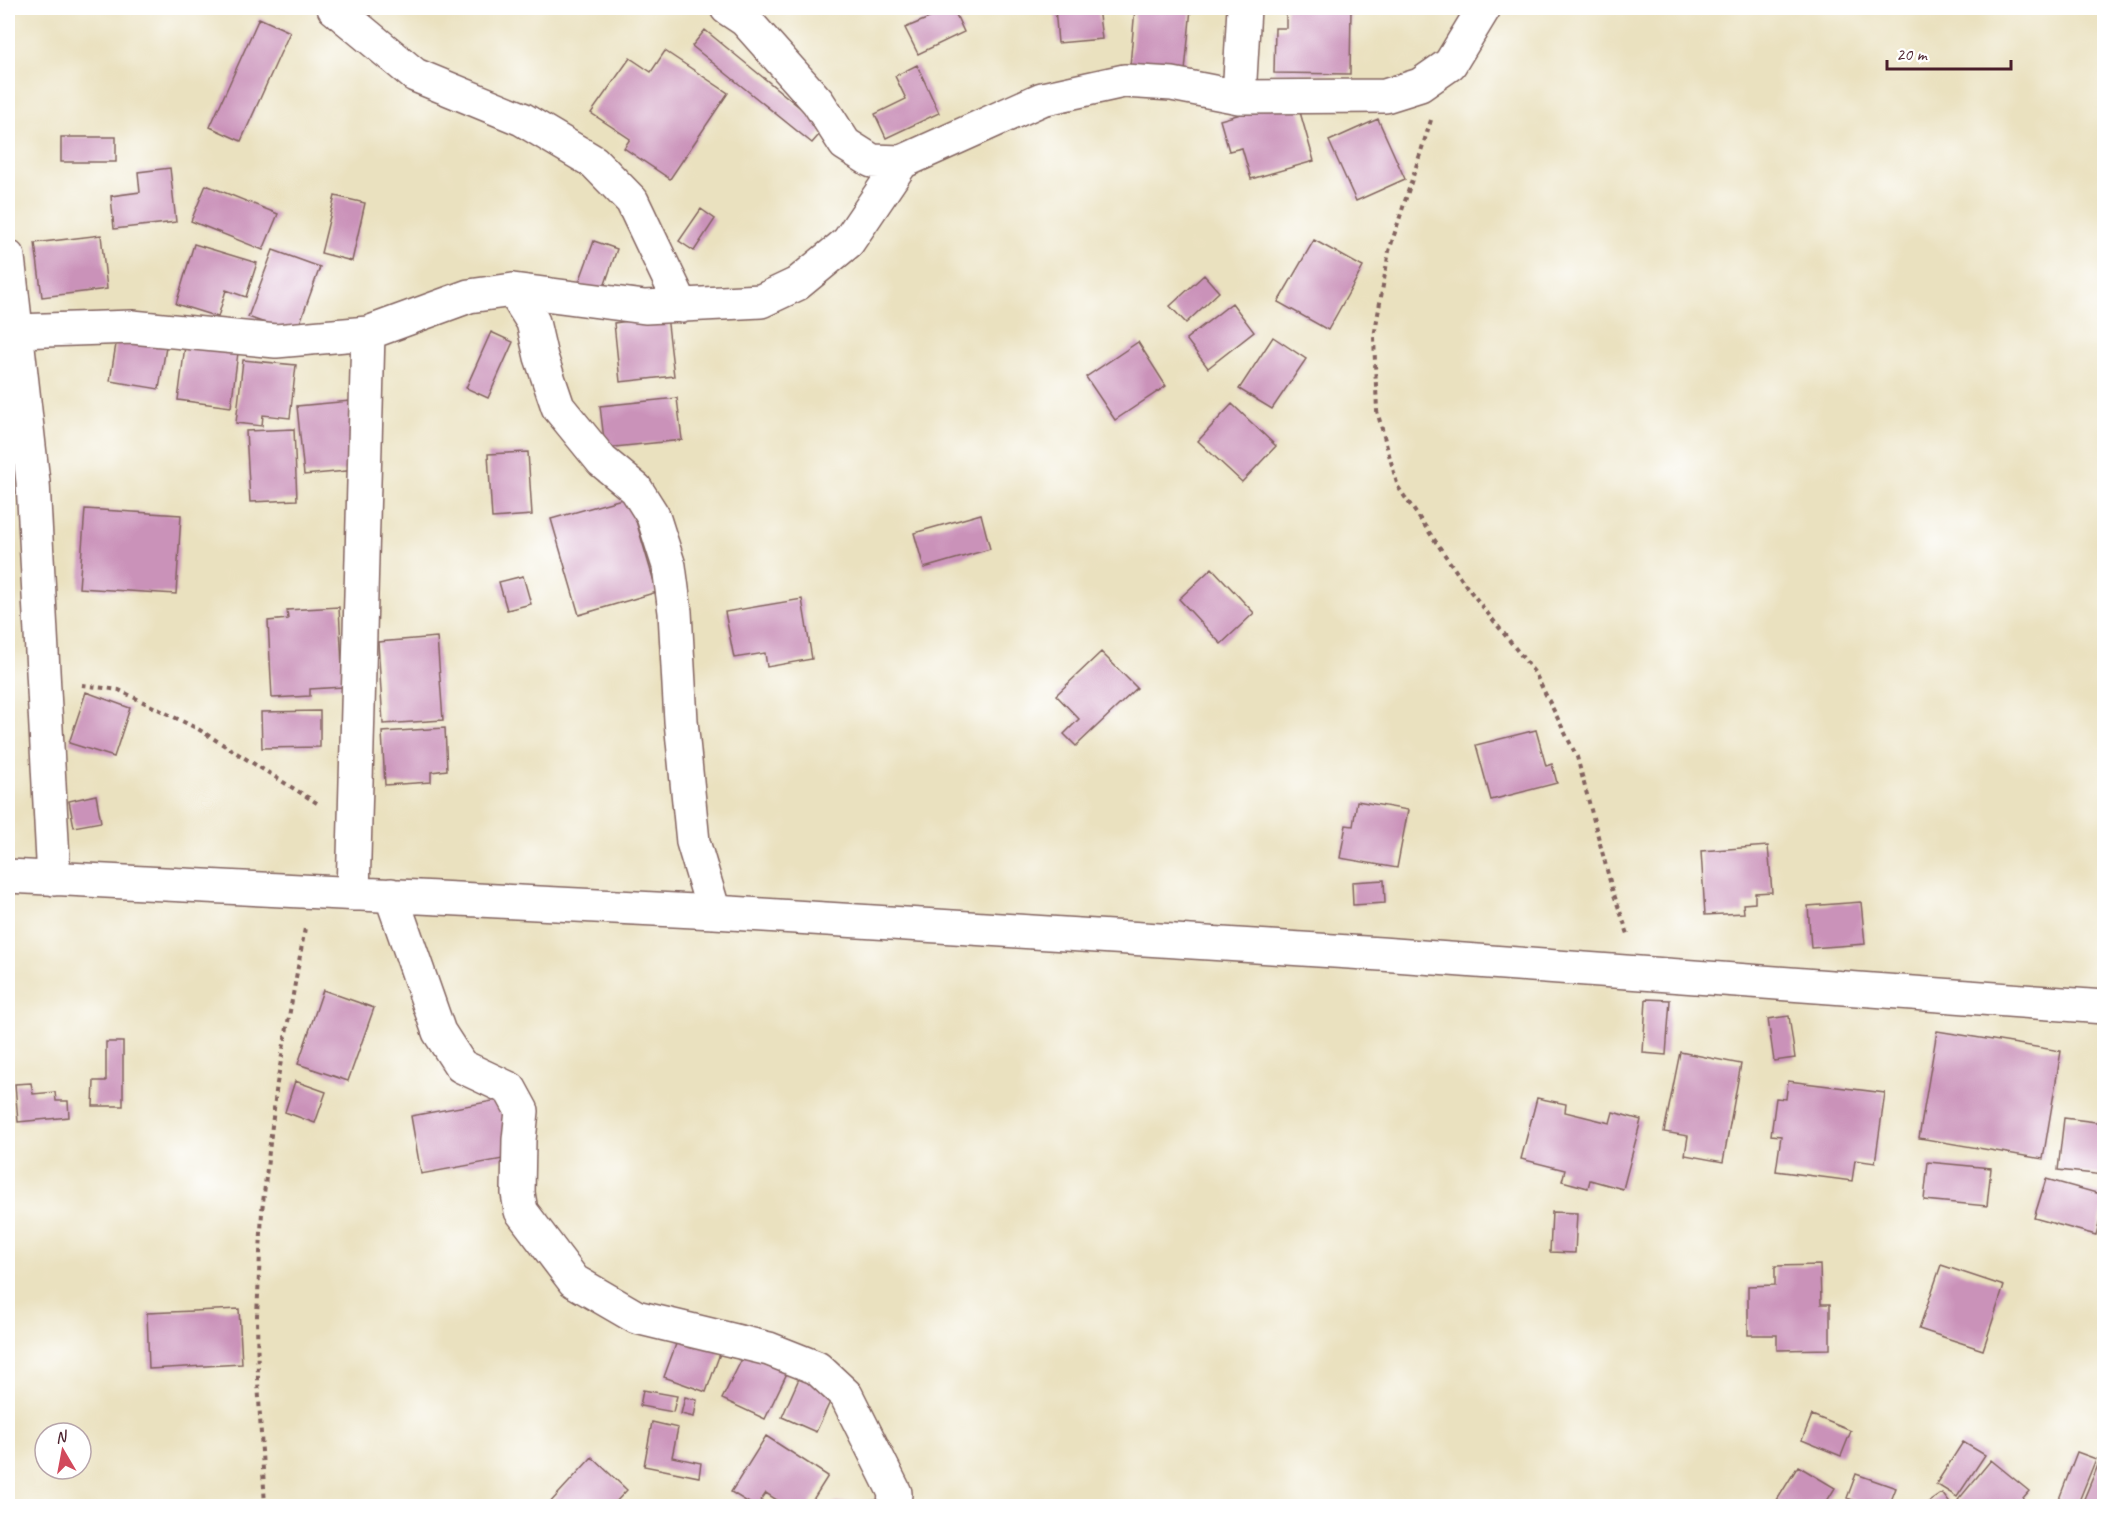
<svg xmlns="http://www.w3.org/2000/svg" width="2112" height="1514" font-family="Caveat,sans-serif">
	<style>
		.building { fill: #ca92b9 }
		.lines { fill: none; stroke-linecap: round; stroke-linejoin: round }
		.minor-casing { stroke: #82635f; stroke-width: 36 }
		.path { stroke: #82635f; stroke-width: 4; stroke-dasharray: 4.5 4.5; stroke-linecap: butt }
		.minor { stroke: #fff; stroke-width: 33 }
	</style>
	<rect width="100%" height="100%" fill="#fff"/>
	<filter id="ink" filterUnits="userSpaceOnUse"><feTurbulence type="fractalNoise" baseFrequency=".0167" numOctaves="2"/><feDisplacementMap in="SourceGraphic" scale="12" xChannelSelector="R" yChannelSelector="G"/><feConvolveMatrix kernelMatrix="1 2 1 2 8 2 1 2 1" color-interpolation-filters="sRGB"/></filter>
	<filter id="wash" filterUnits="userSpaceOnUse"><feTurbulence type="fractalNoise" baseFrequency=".008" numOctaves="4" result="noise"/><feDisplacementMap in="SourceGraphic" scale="24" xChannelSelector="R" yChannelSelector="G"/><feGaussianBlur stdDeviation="1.35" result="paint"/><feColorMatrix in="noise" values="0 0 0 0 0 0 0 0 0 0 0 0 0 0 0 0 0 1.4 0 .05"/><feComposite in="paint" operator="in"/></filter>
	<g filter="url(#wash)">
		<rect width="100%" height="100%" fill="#eae1bf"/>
		<g id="blocks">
			<path class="building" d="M953,8L964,32L918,54L905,28Z
				M1055,8H1098L1102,39L1058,43Z
				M1135,8H1191L1185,71L1130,66Z
				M1286,8H1351L1350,74L1274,73L1275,28H1286Z
				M259,18L290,32L241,141L210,127Z
				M705,30L825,128L812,143L692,46Z
				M665,51L728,93L670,179L624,148L630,139L591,113L630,58L651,72Z
				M917,65L939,113L886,138L875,114L906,99L895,76Z
				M1296,98L1314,161L1251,179L1242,148L1229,151L1220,120Z
				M1378,119L1405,179L1356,201L1329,141Z
				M61,137H116V162H61Z
				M170,168L176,222L114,229L111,196L140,192L138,172Z
				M206,185L278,214L263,250L191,221Z
				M335,196L365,203L352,261L321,253Z
				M701,209L715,219L694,251L679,241Z
				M101,235L107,289L42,297L35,243Z
				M1314,240L1363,267L1328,330L1278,302Z
				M594,241L617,249L602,293L578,285Z
				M194,244L257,263L246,297L226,290L218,317L176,304Z
				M273,250L320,267L296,334L248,317Z
				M1204,275L1219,292L1186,323L1170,306Z
				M1232,303L1254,332L1208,368L1186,339Z
				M667,316L674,376L620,382L614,323Z
				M118,332L167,341L159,389L110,381Z
				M491,332L513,342L488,398L466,388Z
				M1273,337L1306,359L1272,409L1239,389Z
				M186,338L239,345L231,407L178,400Z
				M1138,342L1166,386L1115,420L1086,377Z
				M243,360L296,365L290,418L263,415L262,426L236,423Z
				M677,398L682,440L605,448L600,406Z
				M350,401L357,470L304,475L297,406Z
				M1232,404L1276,446L1242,482L1198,441Z
				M294,429L297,500L250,502L246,431Z
				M528,452L532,515L492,518L488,454Z
				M629,497L657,592L579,615L551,519Z
				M85,509L181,515L176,594L79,588Z
				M981,514L990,549L924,568L914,533Z
				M1212,568L1254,613L1221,644L1179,599Z
				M523,576L531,604L507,610L499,582Z
				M802,599L812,659L767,667L765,653L734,658L725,612Z
				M339,607L343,687L310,689V696L272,698L268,621L288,619L287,610Z
				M437,637L443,720L383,724L378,642Z
				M1101,652L1137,688L1076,746L1064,734L1079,719L1056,695Z
				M86,692L130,708L114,757L69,743Z
				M320,711V747L262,748L261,712Z
				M445,728L447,770L431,772V782L385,785L382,732Z
				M1536,730L1546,766L1552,764L1557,783L1491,800L1476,745Z
				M96,795L101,822L74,827L69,801Z
				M1357,801L1408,810L1397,868L1340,858L1346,825L1353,826Z
				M1768,846L1772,892L1755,893V903L1743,904L1744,913L1705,915L1701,851Z
				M1384,880L1385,903L1353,905L1352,882Z
				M1861,902L1865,944L1811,948L1808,906Z
				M323,990L374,1008L348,1081L298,1064Z
				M1646,999L1670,1000L1666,1055L1643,1053Z
				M1789,1016L1795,1058L1774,1061L1768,1019Z
				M1937,1031L2061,1051L2043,1159L1919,1138Z
				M106,1042H123V1106H93L94,1081H106Z
				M1680,1052L1741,1064L1723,1162L1685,1155L1688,1136L1664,1132Z
				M295,1081L326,1092L315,1123L285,1112Z
				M1788,1081L1885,1093L1875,1163L1855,1160L1852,1181L1776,1171L1781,1136L1771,1135L1776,1098L1786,1099Z
				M31,1083L33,1094L55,1092L56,1101H68L69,1117L18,1122L15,1084Z
				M1537,1098L1566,1104L1565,1112L1610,1123L1613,1112L1641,1120L1623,1189L1590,1180L1588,1188L1562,1181L1565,1170L1521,1159Z
				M503,1099L514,1157L421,1174L411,1116Z
				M2064,1118L2104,1123V1175L2058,1170Z
				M1928,1162L1991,1168L1987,1206L1924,1200Z
				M2046,1179L2104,1195V1207L2096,1235L2034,1218Z
				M1552,1212L1577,1213L1575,1253L1550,1252Z
				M1820,1265L1821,1304H1830V1349L1777,1350V1335H1748V1286L1775,1285V1266Z
				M1941,1265L2004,1286L1983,1350L1919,1329Z
				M239,1309L242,1364L149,1369L147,1313Z
				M680,1333L722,1348L706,1392L664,1377Z
				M746,1351L788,1371L765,1419L722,1399Z
				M801,1374L836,1389L816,1432L782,1417Z
				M643,1390L677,1396L673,1412L640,1406Z
				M685,1397L697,1400L694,1417L681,1414Z
				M1812,1415L1851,1431L1841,1456L1802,1440Z
				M652,1422L678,1428L672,1457L701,1463L699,1477L644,1466Z
				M766,1436L828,1476L809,1506H786L766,1493L757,1506H754L731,1492Z
				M1963,1442L1985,1455L1957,1497L1936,1484Z
				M2104,1451V1506H2081Z
				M2077,1452L2096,1459L2077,1506L2059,1499Z
				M592,1457L627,1490L612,1506H547Z
				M1991,1460L2029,1491L2016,1506H1966L1958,1500Z
				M1798,1466L1835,1488L1824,1506H1788L1777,1500Z
				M1856,1474L1896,1488L1889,1506H1869L1847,1498Z
				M1942,1493L1952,1506H1923Z
				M883,1500L884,1506H833V1503Z"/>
		</g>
	</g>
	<g filter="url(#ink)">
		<use href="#blocks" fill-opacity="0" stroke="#82635f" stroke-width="1.5"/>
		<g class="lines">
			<g class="minor-casing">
				<path id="minor" d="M334,8L415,75L522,119L594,162L632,201L682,306
					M727,8L745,20L818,102L845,144L872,161L902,162L1042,99L1124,81L1172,84L1239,97L1385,96L1420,85L1450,64L1484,8
					M1239,97L1244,8
					M8,257L33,482L54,879
					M513,290L533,322L541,357L558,407L602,461L636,489L653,516L669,566L675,612L681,721L693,842L714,912
					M17,331L132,327L276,341L368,333L469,296L513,290L645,307L761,301L797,284L848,242L902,162
					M8,876L714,912L1381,954L2104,1007
					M353,894L368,333
					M391,895L439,1032L461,1066L510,1089L522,1111L519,1140L518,1193L521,1211L574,1281L636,1317L769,1349L817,1368L846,1395L895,1493L894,1506"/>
			</g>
			<path class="path" d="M1431,120L1389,251L1374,337L1377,411L1398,487L1467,587L1535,673L1577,757L1612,889L1628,934
				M82,685L119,690L198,729L317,803
				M265,1506L258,1381L257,1316L262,1211L277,1083L305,928"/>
			<use href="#minor" class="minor"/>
		</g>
	</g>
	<rect width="2112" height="1514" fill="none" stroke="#fff" stroke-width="30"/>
	<g transform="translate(63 1451) rotate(350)"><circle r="28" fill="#ffffff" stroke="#b7a5aa" stroke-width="1.5"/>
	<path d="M0-4.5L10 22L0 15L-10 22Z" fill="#d1495b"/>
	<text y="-9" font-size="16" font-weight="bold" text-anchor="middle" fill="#4a1f2b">N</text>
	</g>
	<path d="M1887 60v9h124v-9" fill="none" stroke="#4a1f2b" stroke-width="3"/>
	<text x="1896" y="60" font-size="18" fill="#4a1f2b" stroke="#ffffff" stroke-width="4.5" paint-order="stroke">20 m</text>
</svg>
